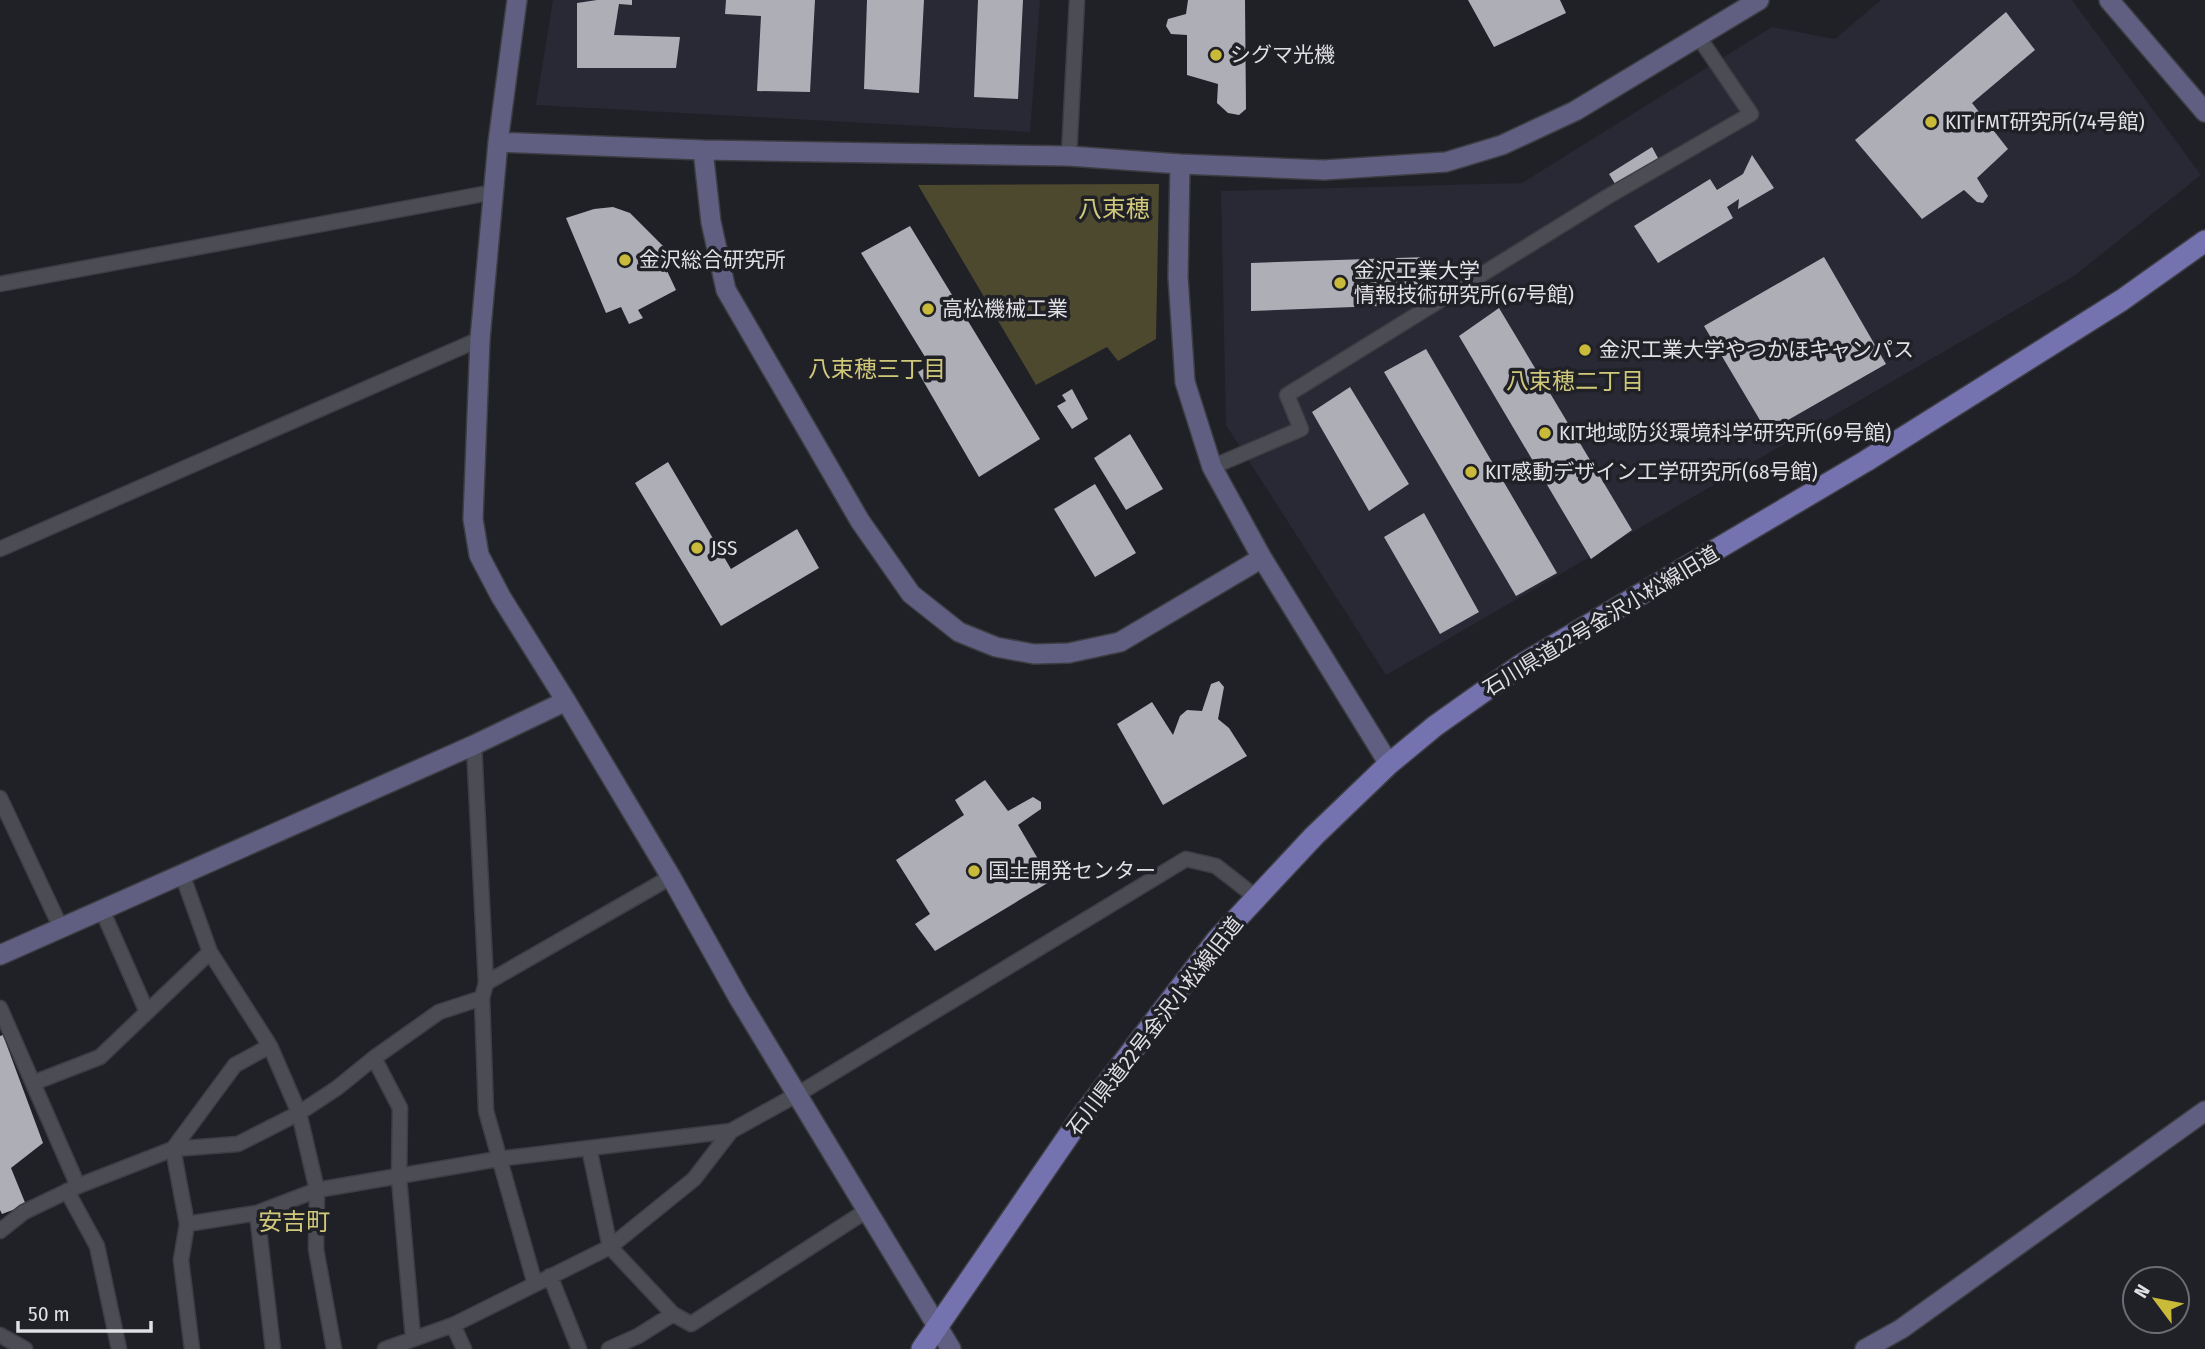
<svg xmlns="http://www.w3.org/2000/svg" width="2205" height="1349" font-family="'Fira Sans Condensed','Noto Sans JP',sans-serif">
	<style>
		.built { fill: #292936 }
		.green { fill: #4c492e }
		.building { fill: #aeaeb7 }
		.lines { fill: none; stroke-linecap: round; stroke-linejoin: round }
		.street-casing { stroke: #3d3d43; stroke-width: 17 }
		.secondary-casing { stroke: #3d3d43; stroke-width: 22 }
		.primary-casing { stroke: #3d3d43; stroke-width: 24 }
		.street { stroke: #4c4d54; stroke-width: 14 }
		.secondary { stroke: #605f82; stroke-width: 19 }
		.primary { stroke: #7472af; stroke-width: 21 }
		.poi-dot { fill: #c9ba3a; stroke: #202027; stroke-width: 2.5 }
		.labels { text-anchor: middle; dominant-baseline: central; stroke-width: 7; stroke-linejoin: round; paint-order: stroke }
		.poi-label { font-size: 21px; fill: #dfdfe4; stroke: #202027; text-anchor: start }
		.street-label { font-size: 21px; fill: #dfdfe4; stroke: #202027 }
		.neighbourhood-label { font-size: 23px; fill: #d1c97a; stroke: #202027 }
		.quarter-label { font-size: 24px; fill: #d1c97a; stroke: #202027 }
	</style>
	<rect width="100%" height="100%" fill="#202027"/>
	<path class="built" d="M553,0H1040L1030,132L536,105Z
		M1881,0H2072L2201,175L2074,276L1386,675L1226,425L1221,191L1522,183L1772,27L1835,39Z"/>
	<path class="green" d="M1159,184L1156,339L1118,361L1107,347L1036,385L918,185Z"/>
	<path class="building" d="M597,0H632V5L619,4L614,35L680,37L676,68H577V3Z
		M726,0H815L810,92L757,91L761,16L725,14Z
		M867,0H924L919,93L864,89Z
		M978,0H1023L1018,99L974,97Z
		M1188,0H1245L1246,109L1239,115L1228,113L1217,103L1218,84L1187,75V35L1171,34L1166,26L1168,19L1186,14Z
		M1468,0H1560L1566,13L1494,47Z
		M2006,12L2035,50L1972,103L2008,149L1977,178L1988,196L1983,203L1977,202L1964,190L1922,219L1855,140Z
		M1652,147L1659,160L1617,187L1609,174Z
		M1752,155L1774,188L1738,209L1739,199L1727,207L1733,218L1658,263L1634,226L1710,179L1717,190L1743,174Z
		M613,207L630,213L664,247L668,273L676,290L638,310L643,318L629,324L621,307L606,313L566,218L594,209Z
		M910,226L1040,439L979,477L918,372L930,365L861,253Z
		M1427,257L1430,304L1251,311V263Z
		M1824,257L1886,364L1767,432L1704,326Z
		M1499,308L1632,530L1591,559L1459,336Z
		M1426,349L1557,573L1516,596L1384,372Z
		M1350,387L1409,484L1369,511L1312,412Z
		M1072,389L1088,419L1072,429L1057,406L1066,401L1062,395Z
		M1130,434L1163,489L1126,510L1094,458Z
		M668,462L731,569L797,529L819,568L721,626L635,483Z
		M1095,484L1136,553L1095,577L1054,509Z
		M1424,513L1479,612L1440,634L1384,537Z
		M1219,681L1224,687L1218,719L1229,728L1247,756L1163,805L1117,724L1152,702L1173,735L1180,716L1187,710L1202,711L1211,684Z
		M985,780L1008,811L1033,797L1041,802V809L1018,825L1051,881L935,951L915,924L930,914L896,860L964,815L955,800Z
		M3,1035L43,1143L11,1168L26,1205L2,1214L0,1210V1036Z"/>
	<g class="lines">
		<g class="street-casing">
			<path id="street" d="M1069,156L1077,0
				M0,284L494,192
				M1212,467L1301,429L1287,395L1607,197L1751,114L1698,36
				M0,549L480,339
				M474,745L486,983L482,998L486,1111L535,1284
				M0,798L61,928
				M182,874L210,952L270,1046L299,1113L317,1190L316,1249L334,1349
				M102,910L147,1012
				M486,983L671,877
				M0,1008L78,1186
				M374,1058L400,1108L399,1178L413,1338
				M33,1083L100,1057L210,952
				M589,1148L610,1247L673,1314
				M67,1191L97,1246L119,1349
				M257,1213L273,1349
				M187,1224L257,1213L317,1190L498,1159L731,1131
				M0,1231L24,1212L78,1186L173,1149L238,1144L299,1113L337,1088L374,1058L439,1012L482,998
				M550,1276L579,1349
				M453,1325L464,1349
				M0,1335L25,1349
				M192,1349L181,1260L187,1224L173,1149L235,1065L270,1046
				M385,1349L453,1325L610,1247L694,1179L731,1131L798,1094L1186,859L1216,866L1257,898
				M609,1349L638,1336L673,1314L691,1324L866,1211"/>
		</g>
		<g class="secondary-casing">
			<path id="secondary" d="M517,0L498,142L480,339L473,519L479,555L501,597L566,701L671,877L738,997L951,1349
				M2109,0L2205,112
				M498,142L703,150L1069,156L1180,164
				M703,150L711,222L726,290L860,521L911,594L959,632L996,647L1034,654L1069,653L1120,642L1262,558
				M1389,764L1262,558L1212,467L1185,382L1178,277L1180,164L1324,170L1446,162L1502,145L1575,111L1759,0
				M0,955L474,745L566,701
				M1865,1349L1901,1329L2205,1111"/>
		</g>
		<g class="primary-casing">
			<path id="primary" d="M922,1349L1080,1119L1216,941L1314,836L1389,764L1435,726L1521,665L1866,461L2122,300L2205,241"/>
		</g>
		<use href="#street" class="street"/>
		<use href="#secondary" class="secondary"/>
		<use href="#primary" class="primary"/>
	</g>
	<g class="poi-dot">
		<circle cx="1216" cy="55" r="7"/>
		<circle cx="1931" cy="122" r="7"/>
		<circle cx="625" cy="260" r="7"/>
		<circle cx="1340" cy="283" r="7"/>
		<circle cx="928" cy="309" r="7"/>
		<circle cx="1585" cy="350" r="7"/>
		<circle cx="1545" cy="433" r="7"/>
		<circle cx="1471" cy="472" r="7"/>
		<circle cx="697" cy="548" r="7"/>
		<circle cx="974" cy="871" r="7"/>
	</g>
	<g class="labels">
		<g class="poi-label">
			<text x="1230" y="55">シグマ光機</text>
			<text x="1945" y="122">KIT FMT研究所(74号館)</text>
			<text x="639" y="260">金沢総合研究所</text>
			<text x="1354" y="271">金沢工業大学<tspan x="1354" dy="24">情報技術研究所(67号館)</tspan></text>
			<text x="942" y="309">高松機械工業</text>
			<text x="1599" y="350">金沢工業大学やつかほキャンパス</text>
			<text x="1559" y="433">KIT地域防災環境科学研究所(69号館)</text>
			<text x="1485" y="472">KIT感動デザイン工学研究所(68号館)</text>
			<text x="711" y="548">JSS</text>
			<text x="988" y="871">国土開発センター</text>
		</g>
		<g class="street-label">
			<text transform="translate(1601 621) rotate(-31)">石川県道22号金沢小松線旧道</text>
			<text transform="translate(1155 1026) rotate(-52)">石川県道22号金沢小松線旧道</text>
		</g>
		<g class="neighbourhood-label">
			<text x="877" y="369">八束穂三丁目</text>
			<text x="1575" y="381">八束穂二丁目</text>
		</g>
		<g class="quarter-label">
			<text x="1114" y="209">八束穂</text>
			<text x="294" y="1222">安吉町</text>
		</g>
	</g>
	<g transform="translate(2156 1300) rotate(302)"><circle r="33" fill="#202027" stroke="#6c6c73" stroke-width="2"/>
	<path d="M0-5L12 26L0 18L-12 26Z" fill="#c9ba3a"/>
	<text y="-10" font-size="19" font-weight="bold" text-anchor="middle" fill="#dfdfe4">N</text>
	</g>
	<path d="M18 1321v10h133v-10" fill="none" stroke="#dfdfe4" stroke-width="3.5"/>
	<text x="28" y="1321" font-size="21" fill="#dfdfe4" stroke="#202027" stroke-width="5" paint-order="stroke">50 m</text>
</svg>
